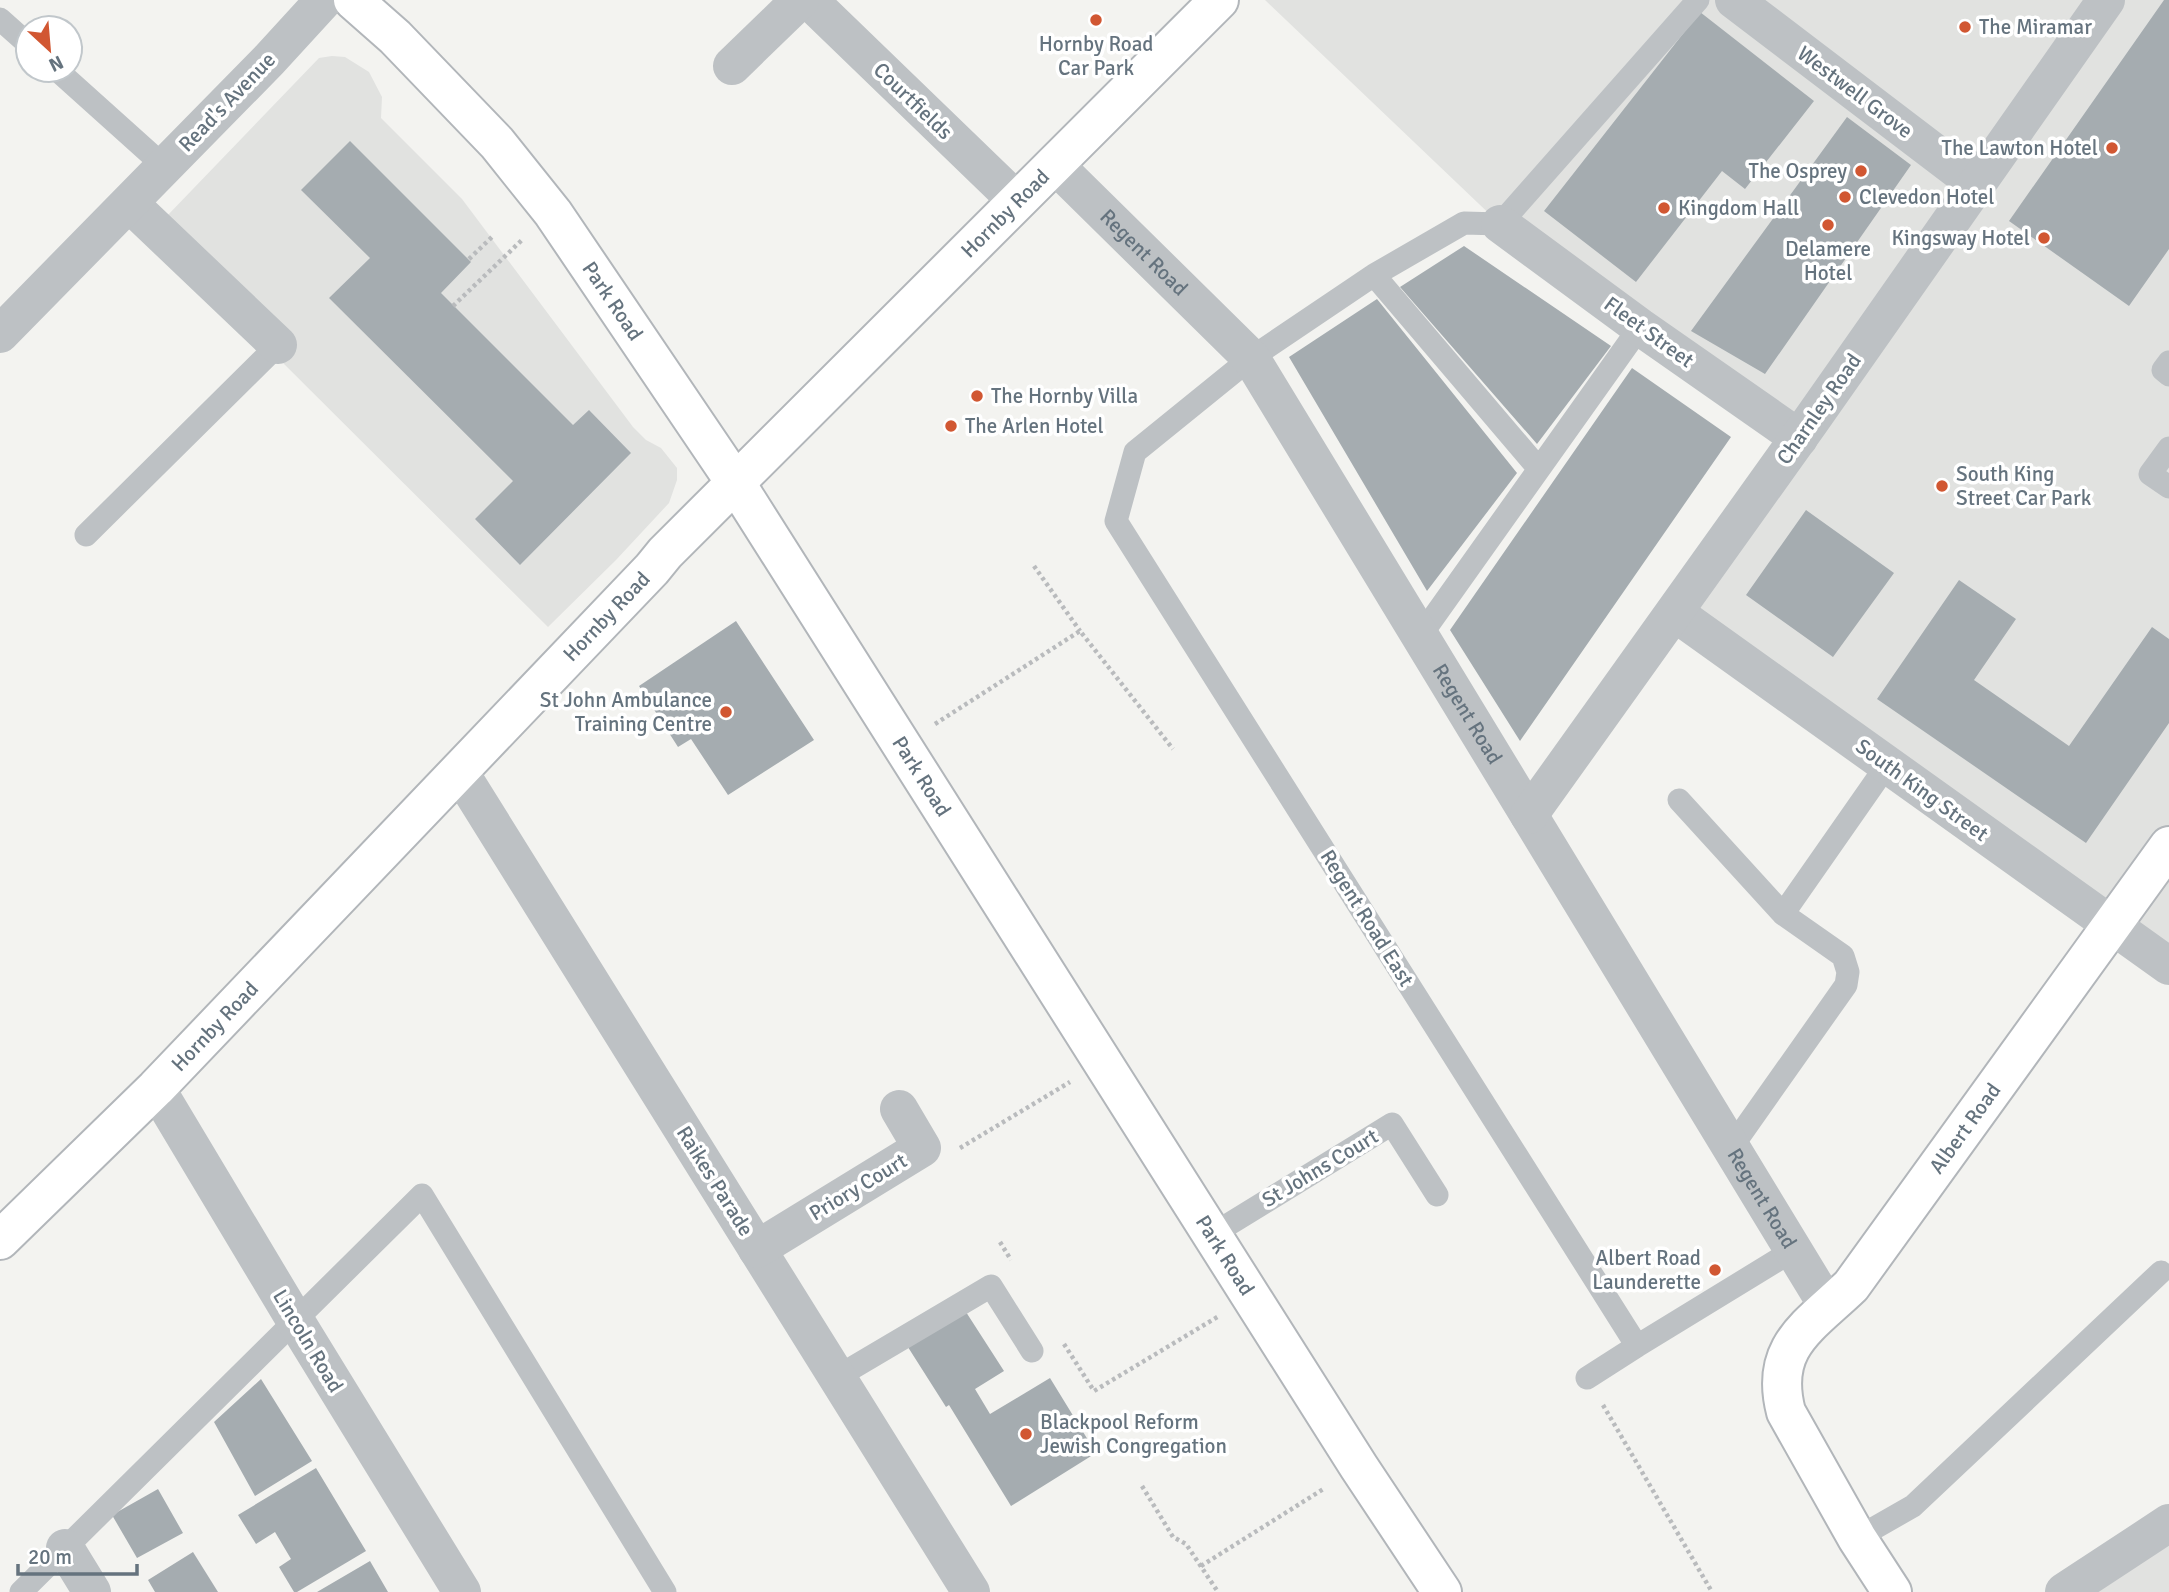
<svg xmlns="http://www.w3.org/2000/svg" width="2169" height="1592" font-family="Signika,sans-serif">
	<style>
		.built { fill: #e1e2e0 }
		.building { fill: #a5acb0 }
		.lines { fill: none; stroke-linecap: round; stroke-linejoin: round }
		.secondary-casing { stroke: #b2b6ba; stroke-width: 42 }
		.path { stroke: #b9bbbd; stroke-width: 4.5; stroke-dasharray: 3.5 3.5; stroke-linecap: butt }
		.lane { stroke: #bdc1c4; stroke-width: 23 }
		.street { stroke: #bdc1c4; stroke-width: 38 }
		.secondary { stroke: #fff; stroke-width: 38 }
		.poi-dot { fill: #d15732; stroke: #fff; stroke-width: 2.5 }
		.labels { text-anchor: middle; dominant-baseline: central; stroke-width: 7; stroke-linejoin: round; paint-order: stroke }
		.poi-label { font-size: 21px; fill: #65737e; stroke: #fff; text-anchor: start }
		.street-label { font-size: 21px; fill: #65737e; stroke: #fff }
	</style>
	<rect width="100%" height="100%" fill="#f3f3f0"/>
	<path class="built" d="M1265,0H2169V968L1675,613L1798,438L1500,224Z
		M332,56L345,57L369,72L382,97L381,118L462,199L633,427L646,440L661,448L677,468V480L669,503L616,560L548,627L276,356L166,217L319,58Z
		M2169,1523V1592H2064Z"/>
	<path class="building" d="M2164,0H2169V249L2129,306L2009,221Z
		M1700,12L1814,101L1745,189L1722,171L1636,282L1544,211Z
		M1847,117L1911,165L1765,374L1691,331Z
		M350,141L471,262L441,293L573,425L589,410L631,453L520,565L475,519L513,481L329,298L370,258L301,190Z
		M1464,246L1611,346L1537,444L1400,287Z
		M1377,299L1517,473L1427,591L1289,357Z
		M1632,368L1731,437L1520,741L1450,630Z
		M1806,510L1894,573L1833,657L1746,595Z
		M1959,580L2016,619L1974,680L2069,746L2152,627L2169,639V723L2086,843L1877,699Z
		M736,621L814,740L728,795L691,739L678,747L639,686Z
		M966,1312L1004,1371L975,1389L990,1414L1050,1378L1096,1453L1011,1506L949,1405L946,1407L906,1344Z
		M261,1379L312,1461L255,1496L214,1422Z
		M316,1468L366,1551L297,1592H294L279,1567L291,1559L275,1532L256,1544L238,1515Z
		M158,1489L183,1533L137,1558L112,1515Z
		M193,1552L218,1592H155L148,1580Z
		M370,1561L388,1592H317Z"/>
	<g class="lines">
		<g class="secondary-casing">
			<g id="secondary">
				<path id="s2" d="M353,0L395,37L497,143L553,213L735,482L1359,1467L1442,1592"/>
				<path id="s3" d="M0,1240L156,1088L652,569L665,553L1219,0"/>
				<path id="s4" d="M1892,1592L1857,1538L1786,1412C1769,1347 1808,1327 1851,1286L2169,846"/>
			</g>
		</g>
		<path class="path" d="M469,259L492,237
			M453,306L523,239
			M1034,566L1080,631
			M935,724L1080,631L1173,749
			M960,1148L1070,1082
			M1000,1242L1011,1260
			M1064,1344L1094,1391L1219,1316
			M1603,1405L1712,1592
			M1142,1486L1173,1537L1186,1544L1218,1592
			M1201,1566L1325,1488"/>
		<path class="lane" d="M1698,0L1500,224L1464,223L1374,275L1251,358L1135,452L1116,521L1637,1346L1794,1250
			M0,19L28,44
			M57,70L165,167
			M1374,275L1539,469
			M2169,362L2163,370L2169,375
			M2169,448L2150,474L2169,487
			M86,535L278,345
			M1421,635L1640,327
			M1679,800L1783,914
			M1731,1148L1846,985L1848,972L1843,956L1783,914L1887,765
			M1213,1234L1392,1124L1437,1195
			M837,1377L991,1286L1032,1351
			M1587,1378L1637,1346
			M1857,1538L1913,1506L2161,1272
			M21,1592L422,1195L665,1592"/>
		<g class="street">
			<path d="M809,0L1017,201"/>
			<path d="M1734,0L1976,184"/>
			<path d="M732,66L800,0"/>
			<path id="s1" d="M1054,164L1251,358L1828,1307"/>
			<path d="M130,204L278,345"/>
			<path d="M1500,224L1640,327L1799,438"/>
			<path d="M0,334L269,60L324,0"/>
			<path d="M1675,613L2169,966"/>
			<path d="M459,771L971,1592"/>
			<path d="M1529,815L1810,422L2106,0"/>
			<path d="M156,1088L295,1320L462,1592"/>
			<path d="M757,1249L922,1148L899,1109"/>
			<path d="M65,1548L92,1592"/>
			<path d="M2064,1592L2169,1523"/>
		</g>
		<use href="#secondary" class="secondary"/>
	</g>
	<g class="poi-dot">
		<circle cx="1096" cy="20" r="7"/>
		<circle cx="1965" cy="27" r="7"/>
		<circle cx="2112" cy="148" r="7"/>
		<circle cx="1861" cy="171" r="7"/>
		<circle cx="1845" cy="197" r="7"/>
		<circle cx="1664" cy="208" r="7"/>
		<circle cx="1828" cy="225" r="7"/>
		<circle cx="2044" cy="238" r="7"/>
		<circle cx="977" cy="396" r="7"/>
		<circle cx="951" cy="426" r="7"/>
		<circle cx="1942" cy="486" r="7"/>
		<circle cx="726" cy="712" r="7"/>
		<circle cx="1715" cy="1270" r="7"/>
		<circle cx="1026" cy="1434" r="7"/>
	</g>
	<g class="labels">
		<g class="poi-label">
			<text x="1979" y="27">The Miramar</text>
			<text x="1096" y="44" text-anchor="middle">Hornby Road<tspan x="1096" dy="24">Car Park</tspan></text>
			<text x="2098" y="148" text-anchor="end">The Lawton Hotel</text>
			<text x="1847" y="171" text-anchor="end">The Osprey</text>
			<text x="1859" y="197">Clevedon Hotel</text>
			<text x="1678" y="208">Kingdom Hall</text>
			<text x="2030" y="238" text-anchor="end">Kingsway Hotel</text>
			<text x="1828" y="249" text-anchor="middle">Delamere<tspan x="1828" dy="24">Hotel</tspan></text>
			<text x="991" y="396">The Hornby Villa</text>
			<text x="965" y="426">The Arlen Hotel</text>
			<text x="1956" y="474">South King<tspan x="1956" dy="24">Street Car Park</tspan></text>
			<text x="712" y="700" text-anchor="end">St John Ambulance<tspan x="712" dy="24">Training Centre</tspan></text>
			<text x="1701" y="1258" text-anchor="end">Albert Road<tspan x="1701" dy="24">Launderette</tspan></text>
			<text x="1040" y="1422">Blackpool Reform<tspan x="1040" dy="24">Jewish Congregation</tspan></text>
		</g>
		<g class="street-label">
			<text transform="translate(1855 92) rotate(37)">Westwell Grove</text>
			<text transform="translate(913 101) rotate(44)">Courtfields</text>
			<text transform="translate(227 102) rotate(-46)">Read's Avenue</text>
			<text stroke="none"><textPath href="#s3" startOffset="1437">Hornby Road</textPath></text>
			<text stroke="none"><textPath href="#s1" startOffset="126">Regent Road</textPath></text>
			<text stroke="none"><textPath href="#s2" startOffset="399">Park Road</textPath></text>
			<text transform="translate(1649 332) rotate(36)">Fleet Street</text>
			<text transform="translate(1819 409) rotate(-55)">Charnley Road</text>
			<text stroke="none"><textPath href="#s3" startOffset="870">Hornby Road</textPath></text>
			<text stroke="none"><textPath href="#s1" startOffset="693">Regent Road</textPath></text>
			<text stroke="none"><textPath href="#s2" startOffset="966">Park Road</textPath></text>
			<text transform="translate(1922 790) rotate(36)">South King Street</text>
			<text transform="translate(1367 918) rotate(58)">Regent Road East</text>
			<text stroke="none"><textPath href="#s3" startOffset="303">Hornby Road</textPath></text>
			<text stroke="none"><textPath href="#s4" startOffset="556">Albert Road</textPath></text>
			<text transform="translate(1320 1168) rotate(-31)">St Johns Court</text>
			<text transform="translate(715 1181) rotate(58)">Raikes Parade</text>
			<text transform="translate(858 1187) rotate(-31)">Priory Court</text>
			<text stroke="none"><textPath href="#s1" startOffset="1260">Regent Road</textPath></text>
			<text stroke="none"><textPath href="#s2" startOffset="1533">Park Road</textPath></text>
			<text transform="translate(308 1341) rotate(59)">Lincoln Road</text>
		</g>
	</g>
	<g transform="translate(49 49) rotate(154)"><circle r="33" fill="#ffffff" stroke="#c1c7cb" stroke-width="2"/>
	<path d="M0-5L12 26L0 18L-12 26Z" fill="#d15732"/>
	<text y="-10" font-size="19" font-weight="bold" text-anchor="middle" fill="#65737e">N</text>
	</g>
	<path d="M18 1564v10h119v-10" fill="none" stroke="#65737e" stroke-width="3.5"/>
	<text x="28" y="1564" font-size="21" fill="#65737e" stroke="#ffffff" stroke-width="5" paint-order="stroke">20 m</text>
</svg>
